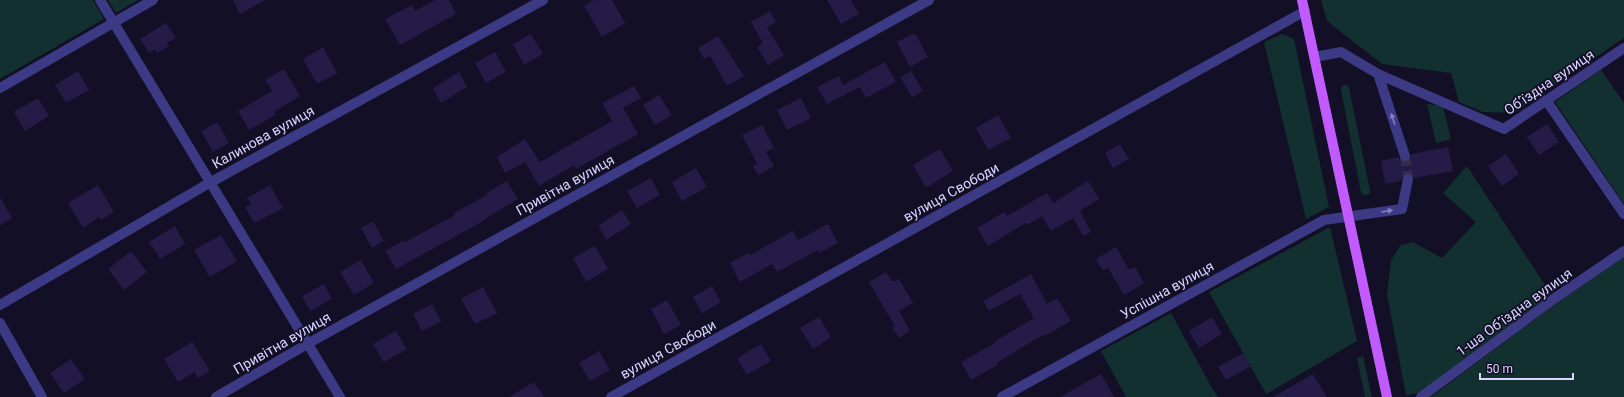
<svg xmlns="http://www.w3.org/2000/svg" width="1624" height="397" font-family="Roboto,sans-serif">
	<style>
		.green { fill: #12302f }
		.building { fill: #241b47 }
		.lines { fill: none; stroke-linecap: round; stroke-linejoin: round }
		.minor-tunnel { stroke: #312d47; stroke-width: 10; stroke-dasharray: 10 5; stroke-linecap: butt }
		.minor { stroke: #3d3a85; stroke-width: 10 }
		.major { stroke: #c25bff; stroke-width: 10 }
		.oneway { fill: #837fbc }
		.labels { text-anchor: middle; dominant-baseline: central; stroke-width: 3.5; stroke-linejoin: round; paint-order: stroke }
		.street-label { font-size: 14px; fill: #d9d4ff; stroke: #130f26 }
	</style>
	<rect width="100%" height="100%" fill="#130f26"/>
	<path class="green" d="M0,0H93L104,19L0,79Z
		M108,0H138L116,13Z
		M1321,0H1624V38L1514,113L1483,112L1459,102L1451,73L1382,64L1327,21Z
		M1282,34L1288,36L1294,39L1329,207L1306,219L1264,42Z
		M1601,70L1624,103V204L1555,102Z
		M1346,84L1349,88L1370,190V193L1365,196L1361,192L1341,90V87Z
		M1427,104L1443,106L1451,139L1436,143Z
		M1467,166L1551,294L1420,392L1406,396L1387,294L1391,260L1401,245L1413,242L1442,258L1476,222L1443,193Z
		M1330,227L1357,341L1266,394L1209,292Z
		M1624,257V397H1431L1558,302Z
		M1171,313L1212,388L1218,397H1126L1101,351Z
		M1363,356L1372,397H1365L1357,358Z"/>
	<path class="building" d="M233,0H265L240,14Z
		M435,0H449L456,14L400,45L385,19L412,5L415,11Z
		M594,0H612L625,23L602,37L584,6Z
		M827,0H851L859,14L841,24Z
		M770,11L776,22L767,27L784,55L768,65L757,47L763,43L751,22Z
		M166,23L176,38L167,43L169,46L157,53L155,49L149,53L140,39Z
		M915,33L928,57L910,67L897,42Z
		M531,34L543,54L524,65L513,44Z
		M718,36L744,76L727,86L710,56L704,59L698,48Z
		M323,47L337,73L317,84L303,59Z
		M495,52L506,72L486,83L475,63Z
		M885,62L896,82L866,98L860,87L827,104L817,87L839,76L843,85Z
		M284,69L300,96L274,112L276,115L249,130L238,111L272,91L265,80Z
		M78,71L89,90L66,103L55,85Z
		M911,71L923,91L912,97L900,77Z
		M459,72L467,87L441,103L433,88Z
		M634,86L641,98L623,108L638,134L576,169L574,165L539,186L525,162L505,173L497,157L525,139L540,162L612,121L602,103Z
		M659,95L672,115L655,125L643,105Z
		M38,98L49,116L25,131L14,112Z
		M801,98L811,118L787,130L777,110Z
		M998,115L1011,138L988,150L976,128Z
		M217,122L229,143L213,152L201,131Z
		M1547,124L1559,142L1539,155L1527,137Z
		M762,125L774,148L766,152L774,166L758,175L753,166L757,164L742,135Z
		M1120,144L1129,159L1113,168L1105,153Z
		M1448,147L1453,171L1414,178L1412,174L1406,173L1403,175L1401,181L1385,184L1381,161L1398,157L1401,161L1407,162L1410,160L1411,154Z
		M940,149L953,171L926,188L913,165Z
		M1506,154L1519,174L1502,186L1488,166Z
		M696,168L707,187L682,201L672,182Z
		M651,178L660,195L637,208L627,191Z
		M507,181L518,199L486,218L487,219L396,269L385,251L404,240L405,242L455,215L454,213L487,195V193Z
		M1088,181L1099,199L1080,211L1091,232L1083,236L1073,218L1051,231L1042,216L1027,225L1026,223L988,246L977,228L1004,212L1007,216L1047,193L1053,203Z
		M98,185L114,212L101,220L99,217L83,228L68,203Z
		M270,185L283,208L254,223L245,207L251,204L247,198Z
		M0,197L12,218L0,225Z
		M622,210L631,224L606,240L598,226Z
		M373,221L384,241L372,248L361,228Z
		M828,224L838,243L819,253L818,250L777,272L772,264L740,282L730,263L748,253L750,255L793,231L798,240Z
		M175,226L185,244L160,259L149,242Z
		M221,235L237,261L210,277L194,250Z
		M595,246L608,269L586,282L573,258Z
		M1116,247L1129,270L1135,267L1144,283L1124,295L1108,268L1103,271L1096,259Z
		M131,251L147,272L124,290L108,269Z
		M361,260L374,283L354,295L340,272Z
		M886,272L893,282L899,279L913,303L899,311L910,331L899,338L892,328L895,326L869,282Z
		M1031,274L1047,304L1057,298L1071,321L1044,336L1043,335L996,363L998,365L971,380L961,362L995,343L994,342L1034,318L1020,294L989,311L983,301Z
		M324,284L332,299L310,311L302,296Z
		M712,286L721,302L702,313L693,297Z
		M483,287L497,313L475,324L461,299Z
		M667,300L681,325L664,334L651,309Z
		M432,304L441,321L422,331L413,314Z
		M819,317L831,337L813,349L800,328Z
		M1212,317L1222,334L1199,348L1189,331Z
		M396,331L407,349L384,362L373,344Z
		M192,342L210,371L198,378L195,372L178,382L164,359Z
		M761,344L771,361L747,375L737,358Z
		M599,351L610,370L590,381L579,363Z
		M1243,353L1251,366L1226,380L1218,367Z
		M71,359L85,379L64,393L50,373Z
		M1101,374L1114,397H1060Z
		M1313,374L1327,397H1273Z
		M534,382L544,397H509Z"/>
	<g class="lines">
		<path class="minor-tunnel" d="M1405,156L1408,179"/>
		<path class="minor" d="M100,0L340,397
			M1315,57L1341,52L1378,74L1504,129L1624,48
			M1378,74L1405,156
			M0,88L153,0
			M1546,100L1624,214
			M0,305L211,182L543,0
			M0,323L42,397
			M216,397L309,343L929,0
			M611,397L1305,11
			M1002,397L1324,220L1402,209L1408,179
			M1421,397L1555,298L1624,251"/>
		<path class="major" d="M1302,0L1387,397"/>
	</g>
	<defs><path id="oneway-solid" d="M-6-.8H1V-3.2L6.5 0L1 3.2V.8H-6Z"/></defs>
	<g class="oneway">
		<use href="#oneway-solid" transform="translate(1393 119) rotate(-108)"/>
		<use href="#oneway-solid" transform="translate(1387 211) rotate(-9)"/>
	</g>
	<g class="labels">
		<g class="street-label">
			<text transform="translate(1549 82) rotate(-34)">Обʼїздна вулиця</text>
			<text transform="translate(263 137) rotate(-29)">Калинова вулиця</text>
			<text transform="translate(565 185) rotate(-29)">Привітна вулиця</text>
			<text transform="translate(951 192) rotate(-29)">вулиця Свободи</text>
			<text transform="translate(1167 290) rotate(-29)">Успішна вулиця</text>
			<text transform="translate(1514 312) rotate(-36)">1-ша Обʼїздна вулиця</text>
			<text transform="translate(282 343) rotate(-30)">Привітна вулиця</text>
			<text transform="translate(668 349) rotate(-29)">вулиця Свободи</text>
		</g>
	</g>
	<path d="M1480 373v6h93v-6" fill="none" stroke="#d9d4ff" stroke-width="2"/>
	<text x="1486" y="373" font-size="12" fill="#d9d4ff" stroke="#130f26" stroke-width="3" paint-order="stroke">50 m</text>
</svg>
